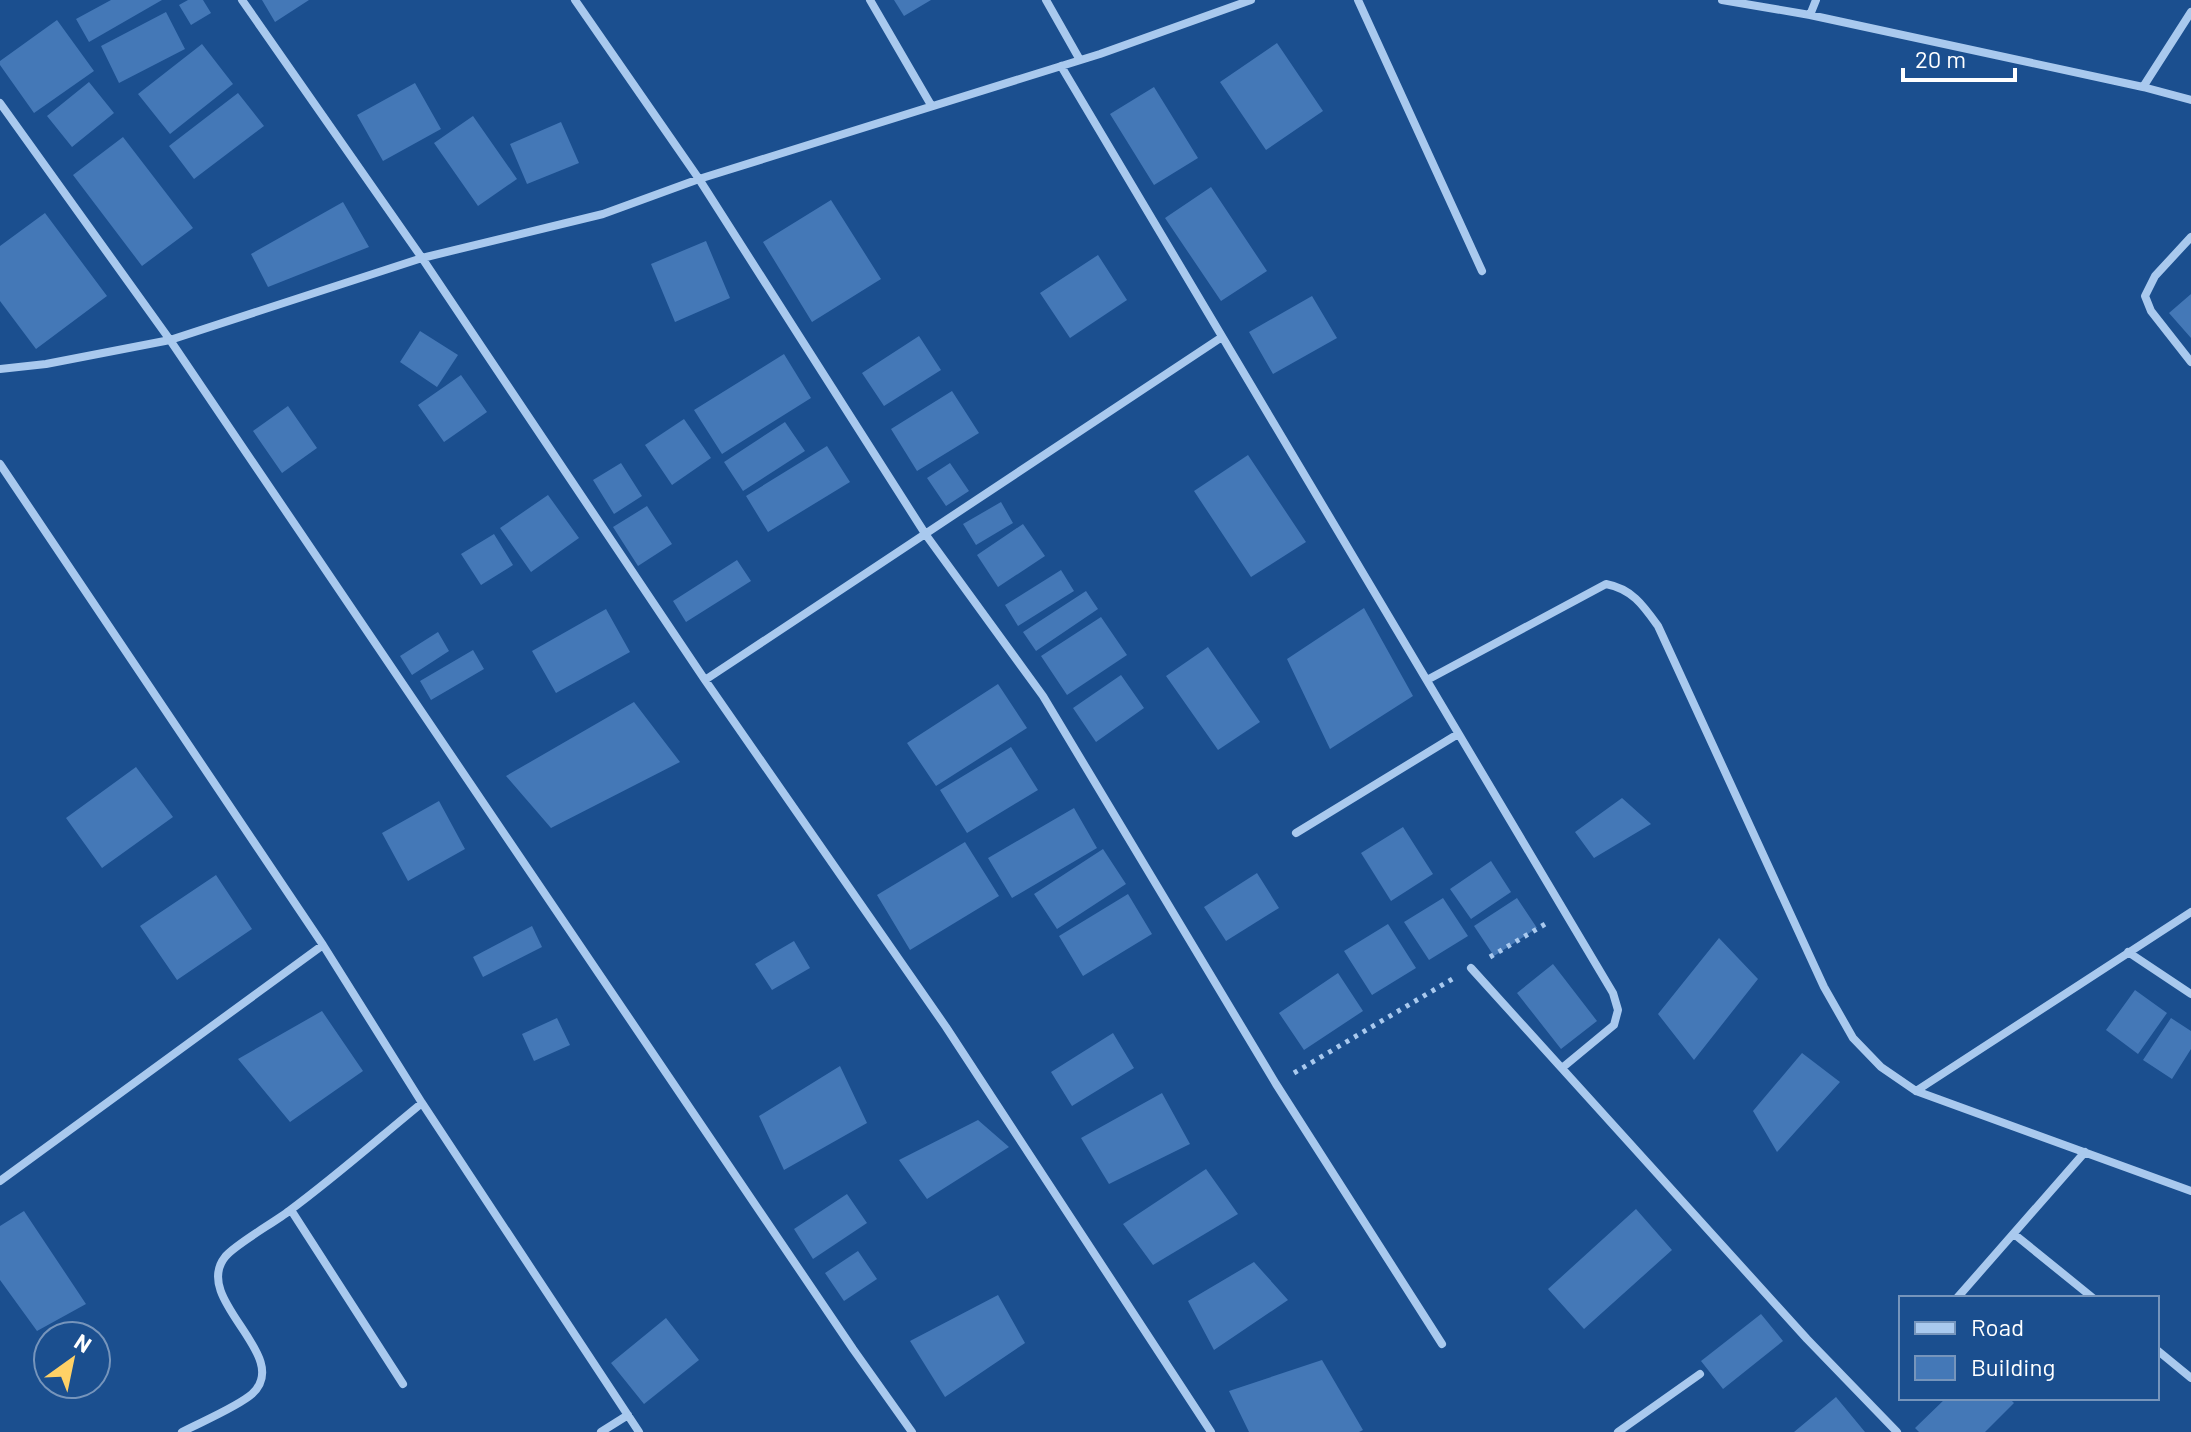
<svg xmlns="http://www.w3.org/2000/svg" width="2191" height="1432" font-family="Barlow,sans-serif">
	<style>
		.building { fill: #4478b7 }
		.lines { fill: none; stroke-linecap: round; stroke-linejoin: round }
		.path { stroke: #a9c9ee; stroke-width: 5; stroke-dasharray: 4 6; stroke-linecap: butt }
		.minor { stroke: #a9c9ee; stroke-width: 8 }
	</style>
	<rect width="100%" height="100%" fill="#1b4f8f"/>
	<path class="building" d="M111,0H162L89,42L76,19Z
		M188,0H203L211,13L191,25L179,5Z
		M262,0H309L275,22Z
		M894,0H931L904,16Z
		M166,12L185,49L119,83L101,46Z
		M57,20L94,71L34,113L0,65V61Z
		M1277,43L1323,111L1266,150L1220,82Z
		M202,44L233,84L170,134L138,94Z
		M89,82L114,113L72,147L47,116Z
		M415,83L441,129L383,161L357,115Z
		M1154,87L1198,158L1154,185L1110,114Z
		M238,93L264,126L194,179L169,146Z
		M473,116L517,179L478,206L434,143Z
		M561,122L579,163L527,184L510,144Z
		M123,137L193,228L142,266L73,175Z
		M1211,187L1267,271L1221,301L1165,218Z
		M831,200L881,279L812,322L763,242Z
		M343,202L369,247L268,287L251,254Z
		M45,213L107,296L36,349L0,301V246Z
		M706,241L730,298L675,322L651,264Z
		M1098,255L1127,300L1070,338L1040,293Z
		M2191,294V338L2169,313Z
		M1312,296L1337,338L1273,374L1249,332Z
		M420,331L458,355L437,387L400,362Z
		M919,336L941,370L884,406L862,373Z
		M784,354L811,398L722,454L694,410Z
		M461,375L487,412L444,442L418,405Z
		M952,391L979,433L917,471L891,429Z
		M288,406L317,448L282,473L253,431Z
		M684,419L711,458L672,485L645,445Z
		M785,422L805,451L743,491L724,462Z
		M827,446L850,482L768,532L746,496Z
		M1248,455L1306,542L1251,577L1194,491Z
		M621,463L642,496L614,514L593,480Z
		M950,463L969,491L946,506L927,478Z
		M548,495L579,538L531,572L500,528Z
		M1001,502L1013,523L976,545L963,524Z
		M647,506L672,544L638,566L613,527Z
		M1023,524L1045,556L998,587L977,555Z
		M494,534L513,565L481,585L461,554Z
		M737,560L751,581L686,622L673,601Z
		M1061,570L1074,591L1018,626L1005,605Z
		M1086,591L1098,609L1036,651L1023,632Z
		M1364,608L1413,696L1330,749L1287,659Z
		M606,609L630,652L556,693L532,651Z
		M1101,617L1127,655L1067,695L1041,656Z
		M438,632L449,651L412,675L400,656Z
		M1208,647L1260,722L1218,750L1166,676Z
		M473,650L484,669L431,700L420,681Z
		M1121,675L1144,708L1096,742L1073,708Z
		M998,684L1027,728L936,786L907,743Z
		M634,702L680,762L551,828L506,776Z
		M1011,747L1038,790L967,833L940,790Z
		M136,767L173,817L102,868L66,818Z
		M1622,798L1651,824L1594,858L1575,832Z
		M439,801L465,849L408,881L382,833Z
		M1074,808L1097,848L1012,898L988,858Z
		M1403,827L1433,874L1391,901L1361,853Z
		M965,842L999,896L910,950L877,895Z
		M1103,849L1126,884L1057,929L1034,894Z
		M1491,861L1511,892L1471,919L1450,889Z
		M1257,873L1279,908L1226,941L1204,907Z
		M216,875L252,929L177,980L140,926Z
		M1128,894L1152,934L1083,976L1059,936Z
		M1443,898L1468,936L1429,960L1404,922Z
		M1517,898L1537,928L1494,956L1474,926Z
		M1388,924L1416,968L1372,995L1344,951Z
		M532,926L542,947L483,977L473,957Z
		M1719,938L1758,979L1694,1060L1658,1014Z
		M794,941L810,968L772,990L755,964Z
		M1553,964L1597,1021L1561,1049L1517,993Z
		M1338,973L1363,1011L1304,1050L1279,1013Z
		M2135,990L2167,1013L2138,1054L2106,1030Z
		M322,1011L363,1071L290,1122L238,1059Z
		M557,1018L570,1045L534,1061L522,1034Z
		M2171,1018L2191,1031V1049L2172,1079L2143,1060Z
		M1113,1033L1134,1068L1072,1106L1051,1072Z
		M1802,1053L1840,1082L1777,1152L1753,1111Z
		M840,1066L867,1123L784,1170L759,1116Z
		M1162,1093L1190,1144L1109,1184L1081,1138Z
		M978,1120L1009,1147L927,1199L899,1160Z
		M1206,1169L1238,1214L1153,1265L1123,1224Z
		M847,1194L867,1223L813,1259L794,1229Z
		M1636,1209L1672,1250L1584,1329L1548,1289Z
		M24,1211L86,1304L37,1331L0,1280V1226Z
		M858,1251L877,1279L844,1301L825,1273Z
		M1254,1262L1288,1300L1214,1350L1188,1301Z
		M998,1295L1025,1343L945,1397L910,1341Z
		M1761,1314L1783,1341L1723,1389L1701,1361Z
		M666,1318L699,1360L644,1404L611,1363Z
		M1322,1360L1363,1430L1359,1432H1249L1229,1391Z
		M1836,1397L1865,1432H1794Z
		M1946,1398H2009L2014,1403L1985,1432H1919L1915,1428Z"/>
	<g class="lines">
		<path class="path" d="M1490,957L1547,923
			M1294,1073L1454,978"/>
		<path class="minor" d="M242,0L422,258L705,680L946,1027L1211,1432
			M575,0L699,179L926,535L1043,696L1276,1084L1442,1344
			M870,0L931,105
			M1046,0L1080,60
			M1358,0L1482,271
			M1722,0L1810,15L2143,87L2191,100
			M1810,15L1816,0
			M1061,66L1613,993L1618,1010L1614,1025L1562,1068
			M2143,87L2191,12
			M0,103L170,340L853,1349L912,1432
			M2191,237L2155,276L2145,296L2151,311L2191,362
			M0,369L46,364L170,340L422,258L603,214L699,179L1100,54L1251,0
			M0,464L323,945L422,1103L639,1432
			M705,680L1222,337
			M1427,680L1606,584C1632,589 1643,605 1658,626L1824,987L1853,1038L1881,1067L1916,1091L2191,1191
			M1296,833L1458,734
			M2128,952L2191,994
			M1471,968L1807,1339L1897,1432
			M1916,1091L2191,912
			M0,1181L323,945
			M291,1210L403,1384
			M2014,1234L2093,1298
			M1957,1298L2085,1152
			M2157,1350L2191,1378
			M182,1432C201,1422 237,1407 252,1394C294,1356 191,1300 225,1257C234,1245 275,1222 289,1211C335,1177 378,1139 422,1103
			M601,1432L628,1415
			M1618,1432L1700,1374"/>
	</g>
	<rect x="1899" y="1296" width="260" height="104" fill="#1b4f8f" stroke="#7695bc" stroke-width="2"/>
	<rect x="1915" y="1322" width="40" height="12" fill="#a9c9ee" stroke="#7695bc" stroke-width="2"/>
	<text x="1971" y="1336" font-size="24" fill="#ffffff">Road</text>
	<rect x="1915" y="1356" width="40" height="24" fill="#4478b7" stroke="#7695bc" stroke-width="2"/>
	<text x="1971" y="1376" font-size="24" fill="#ffffff">Building</text>
	<g transform="translate(72 1360) rotate(33)"><circle r="38" fill="#1b4f8f" stroke="#7695bc" stroke-width="2"/>
	<path d="M0-6L14 30L0 20L-14 30Z" fill="#ffd166"/>
	<text y="-12" font-size="22" font-weight="bold" text-anchor="middle" fill="#ffffff">N</text>
	</g>
	<path d="M1903 68v12h112v-12" fill="none" stroke="#ffffff" stroke-width="4"/>
	<text x="1915" y="68" font-size="24" fill="#ffffff" stroke="#1b4f8f" stroke-width="6" paint-order="stroke">20 m</text>
</svg>
